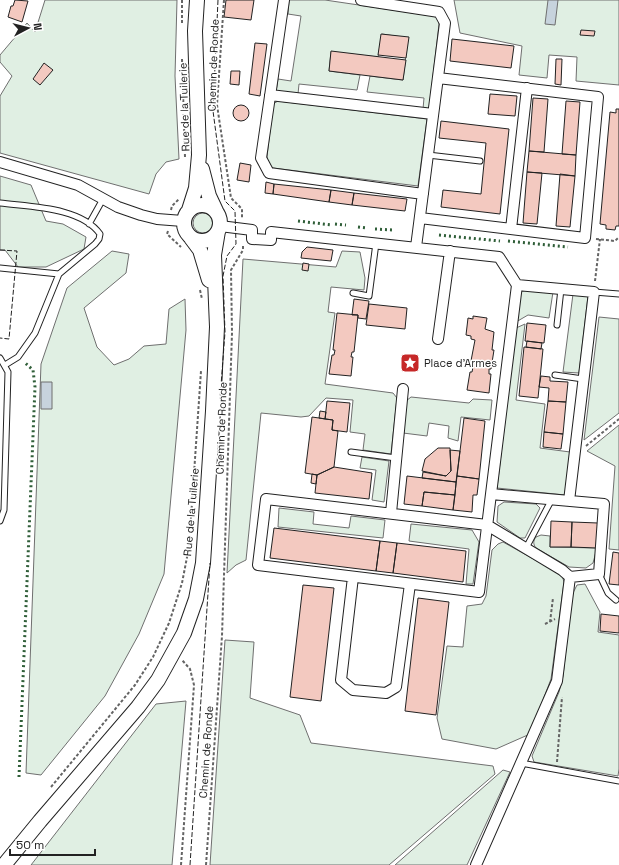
<svg xmlns="http://www.w3.org/2000/svg" width="619" height="865" font-family="'Space Grotesk',sans-serif">
	<style>
		.green { fill: #e0efe3; stroke: #6f6f6f }
		.water { fill: #c7d3dd; stroke: #6f6f6f }
		.building { fill: #f3c9c0; stroke: #222 }
		.lines { fill: none; stroke-linecap: round; stroke-linejoin: round }
		.lane-casing { stroke: #222; stroke-width: 7 }
		.street-casing { stroke: #222; stroke-width: 12 }
		.secondary-casing { stroke: #222; stroke-width: 16 }
		.path { stroke: #646464; stroke-width: 2; stroke-dasharray: 3 2; stroke-linecap: butt }
		.lane { stroke: #fff; stroke-width: 5 }
		.street { stroke: #fff; stroke-width: 10 }
		.secondary { stroke: #fff; stroke-width: 14 }
		.hedge { stroke: #2f5e38; stroke-width: 3; stroke-dasharray: 2 3; stroke-linecap: butt }
		.fence { stroke: #222; stroke-width: 1; stroke-dasharray: 5 2; stroke-linecap: butt }
		.labels { text-anchor: middle; dominant-baseline: central; stroke-width: 3; stroke-linejoin: round; paint-order: stroke }
		.street-label { font-size: 11px; fill: #222; stroke: #fff }
		.poi-label { font-size: 11px; fill: #222; stroke: #fff; text-anchor: start }
	</style>
	<rect width="100%" height="100%" fill="#fff"/>
	<path class="green" d="M45,0H177L175,76L179,159L166,162L156,174L149,194L0,153V96L12,76L0,62V55L27,23L35,32Z
		M289,0H325L433,16L438,18L439,24L429,110L423,109L424,98L367,92L370,76L403,80L408,38L382,34L378,57L331,52L329,71L360,75L357,90L299,84L298,94L276,92L278,79L291,81L301,16L288,14Z
		M454,0H619V85L576,81L577,57L549,55L547,78L519,75L522,46L460,33Z
		M278,101L427,119L418,186L273,168L268,164L267,157L273,104Z
		M0,176L31,185L46,221L63,224L86,237L84,249L46,267H18L5,250H0Z
		M193 223a10 10 0 1 1 20 0a10 10 0 1 1-20 0Z
		M112,251L129,254L126,273L84,308L97,347L114,365L129,359L144,346L166,344L169,309L185,299L186,330L164,574L139,634L105,696L41,775L26,773L41,364L67,288Z
		M342,251L360,252L365,278L364,290L331,287L328,312L335,313L325,384L393,393L397,398L391,454L363,450L365,434L350,432L353,400L326,398L309,416L301,417L261,413L246,560L236,565L227,573L243,259L336,267Z
		M521,289L553,292L549,318L528,315L516,322Z
		M573,294L588,296L579,373L563,372Z
		M599,317L619,319V413L584,440Z
		M525,324L516,400L545,404L540,448L570,452L565,495L497,488L516,328Z
		M411,397L469,403L473,399L492,400L490,420L461,417L458,441L448,438L449,426L429,423L427,436L403,433L406,401Z
		M619,425V550L609,549L615,466L587,451Z
		M362,457L389,461L384,502L372,500L376,470L360,468Z
		M504,502L536,504L540,508L525,538H520L497,522L498,506Z
		M279,508L314,512L313,524L349,528L351,516L385,520L383,538L278,527Z
		M411,524L472,530L479,542L473,584H466L469,549L409,541Z
		M541,535L550,536V547L597,548L593,563L586,568L569,567L536,548C533,544 533,541 536,537Z
		M503,542L562,575L564,582L551,679L530,734L496,749L442,739L437,718L447,646L463,647L467,606L482,604L486,596L492,550L498,544Z
		M585,584L600,612L598,632L619,635V769L618,776L534,762L532,756L559,692L563,676L572,595L577,585Z
		M225,640L254,642L250,698L300,715L311,743L493,766L495,774L389,865H210Z
		M186,701L172,865H31L156,704Z
		M503,770L510,772L467,865H395Z"/>
	<path class="water" d="M548,0H558L555,25L545,24Z
		M41,382H52V409H41Z"/>
	<path class="building" d="M15,0L28,1L22,22L8,17L11,6H13Z
		M226,0H254L251,20L224,17Z
		M581,30L595,31L594,36L580,35Z
		M381,34L409,37L406,58L378,55Z
		M452,39L514,46L511,68L450,61Z
		M255,43L267,44L260,96L249,94Z
		M331,51L406,60L403,80L329,71Z
		M556,59H562L561,85L555,84Z
		M44,63L53,70L40,85L33,79Z
		M231,71H240L239,85L230,84Z
		M490,94L517,96L515,116L488,114Z
		M533,98L548,99L544,152L529,151Z
		M566,101L580,102L576,155L562,154Z
		M233 113a8 8 0 1 1 16 0a8 8 0 1 1-16 0Z
		M616,109H619V226H616L615,230L606,229V225L600,224L610,112L616,113Z
		M441,121L509,129L500,214L441,207L443,190L481,194L486,143L439,138Z
		M529,151L576,155L575,176L527,172Z
		M240,163L251,165L249,182L237,180Z
		M527,172L542,173L537,224L523,223Z
		M560,174L575,176L570,227L556,226Z
		M266,182L274,184L273,194L265,193Z
		M274,184L331,190L329,202L273,194Z
		M331,190L354,193L352,205L329,202Z
		M354,193L407,199L405,211L352,205Z
		M307,247L333,250L331,261L301,258L302,252Z
		M303,263L309,264L308,271L302,270Z
		M354,299L369,301L366,319L358,318V315H352Z
		M369,304L407,308L405,329L366,325Z
		M337,313L358,315L354,352H352L351,357H353L351,376L329,374L332,355H334L335,350H333Z
		M473,316L487,318L485,329L494,332L492,350H494L491,369H489V374H491L489,393L467,390L470,372H472L473,367L470,366L475,340L471,339V336L466,335L468,318L473,319Z
		M527,323L546,325L544,343L525,341Z
		M527,341L542,343L541,349L526,347Z
		M524,347L543,349L538,398L519,396Z
		M541,376L550,377V381L568,382L566,402L548,401L549,388L539,387Z
		M327,401L350,403L347,432L332,430L333,420L325,419Z
		M548,401L566,402L563,434L544,432Z
		M320,411L326,412L325,419L319,418Z
		M312,417L333,420L332,430L338,431L334,467L317,475L305,473Z
		M464,418L485,421L479,479L457,476Z
		M544,432L563,434L561,449L543,447Z
		M438,448H450L451,471L446,476L422,471L425,459Z
		M450,450L460,451L456,482L422,478L423,472L446,476L451,471Z
		M334,467L372,473L369,499L315,493L317,475Z
		M312,474L317,475L316,484L311,483Z
		M407,476L456,482L455,495L424,492L422,506L404,504Z
		M457,476L479,479L477,495H473L472,512L453,510Z
		M424,492L455,495L453,510L422,506Z
		M551,521L572,522L571,547H550Z
		M572,522L598,523L597,548L571,547Z
		M274,528L380,541L376,571L270,558Z
		M380,541L397,543L393,573L376,571Z
		M397,543L466,551L463,582L393,573Z
		M613,552L619,553V585L609,584Z
		M303,585L334,588L321,701L290,697Z
		M418,598L449,602L436,715L405,711Z
		M601,614L619,616V633L600,631Z"/>
	<g class="lines">
		<g class="lane-casing">
			<path id="lane" d="M428,155L480,161
				M0,203C30,207 81,207 100,234L99,239L95,244L59,274L35,333L18,357L5,365
				M89,224L103,199
				M0,268L59,274
				M594,292L619,294
				M353,293L369,296L376,243
				M557,325L561,289
				M0,358L8,372L4,510L0,521
				M555,375L583,379
				M351,452L396,458
				M526,548L552,499
				M599,574L608,593L616,600
				M521,763L619,781"/>
		</g>
		<g class="street-casing">
			<path id="street" d="M284,0L261,158L269,173L423,194
				M361,0L439,12L445,23L416,247
				M270,95L433,114
				M0,162L78,185L118,207L141,215L157,219L183,221
				M420,218L585,238L598,97L438,78
				M220,226L252,230V239L271,240V232L499,257L517,285L491,494L479,592L258,565L266,499L487,525L562,570L570,577L557,681L476,865
				M511,229L527,88
				M517,285L594,292L569,501
				M438,339L450,251
				M491,494L604,504L599,574L570,577
				M391,513L403,389
				M353,577L341,680L353,690L386,693L396,687L410,584"/>
		</g>
		<g class="secondary-casing">
			<path id="secondary" d="M202,169L209,196L216,211
				M184 223a18 18 0 1 1 36 0a18 18 0 1 1-36 0Z
				M189,210L196,188L199,155L195,31L197,0
				M191,238L200,250L209,280
				M4,865L40,821L138,707L158,680L184,633L196,599L203,563L213,411L217,327L214,255L218,231"/>
		</g>
		<path class="path" d="M224,0L217,105L231,198L242,209V219
			M182,23V0
			M182,59L185,157
			M171,210L172,206L179,199
			M168,231L167,234L181,247
			M596,239L615,241L619,237
			M595,281L600,239
			M200,290L202,299
			M586,446L619,419
			M550,622L553,598
			M545,624L555,619
			M557,762L562,697
			M51,787L135,685L153,657L169,623L182,583L189,547L201,371
			M181,865L194,685L190,669L182,660
			M206,865L222,636L232,333L231,270L243,250V244"/>
		<use href="#lane" class="lane"/>
		<use href="#street" class="street"/>
		<use href="#secondary" class="secondary"/>
		<path class="hedge" d="M298,221L332,225
			M335,224L346,225
			M358,227L367,228
			M375,229L393,230
			M439,235L500,241
			M508,241L568,247
			M19,777L35,387L33,370L24,362"/>
		<path class="fence" d="M218,0L213,111L225,201L235,211L236,244L227,256L223,276L225,332L220,399
			M0,250L17,251L9,339L0,338
			M190,865L210,563"/>
	</g>
	<defs>
		<g id="sight-square" transform="scale(1)"><rect x="-9" y="-9" width="18" height="18" rx="4" fill="#c62828" stroke="#fff"/><path d="M0-6L1.8-2.2L6-1.7L2.9 1.2L3.7 5.4L0 3.3L-3.7 5.4L-2.9 1.2L-6-1.7L-1.8-2.2Z" fill="#fff"/></g>
	</defs>
	<g fill-rule="evenodd">
		<use href="#sight-square" x="410" y="363"/>
	</g>
	<g class="labels">
		<g class="street-label">
			<text transform="translate(213 65) rotate(-88)">Chemin de Ronde</text>
			<text transform="translate(184 107) rotate(-92)">Rue de la Tuilerie</text>
			<text transform="translate(221 428) rotate(-88)">Chemin de Ronde</text>
			<text transform="translate(191 512) rotate(-85)">Rue de la Tuilerie</text>
			<text transform="translate(206 752) rotate(-86)">Chemin de Ronde</text>
		</g>
		<g class="poi-label">
			<text x="424" y="363">Place d'Armes</text>
		</g>
	</g>
	<g transform="translate(28 28) rotate(83)" stroke="#ffffff" stroke-width="3" paint-order="stroke">
	<path d="M0-3L7 15L0 10L-7 15Z" fill="#222222"/>
	<text y="-6" font-size="11" font-weight="bold" text-anchor="middle" fill="#222222">N</text>
	</g>
	<path d="M10 849v6h85v-6" fill="none" stroke="#222222" stroke-width="2"/>
	<text x="16" y="849" font-size="12" fill="#222222" stroke="#ffffff" stroke-width="3" paint-order="stroke">50 m</text>
</svg>
